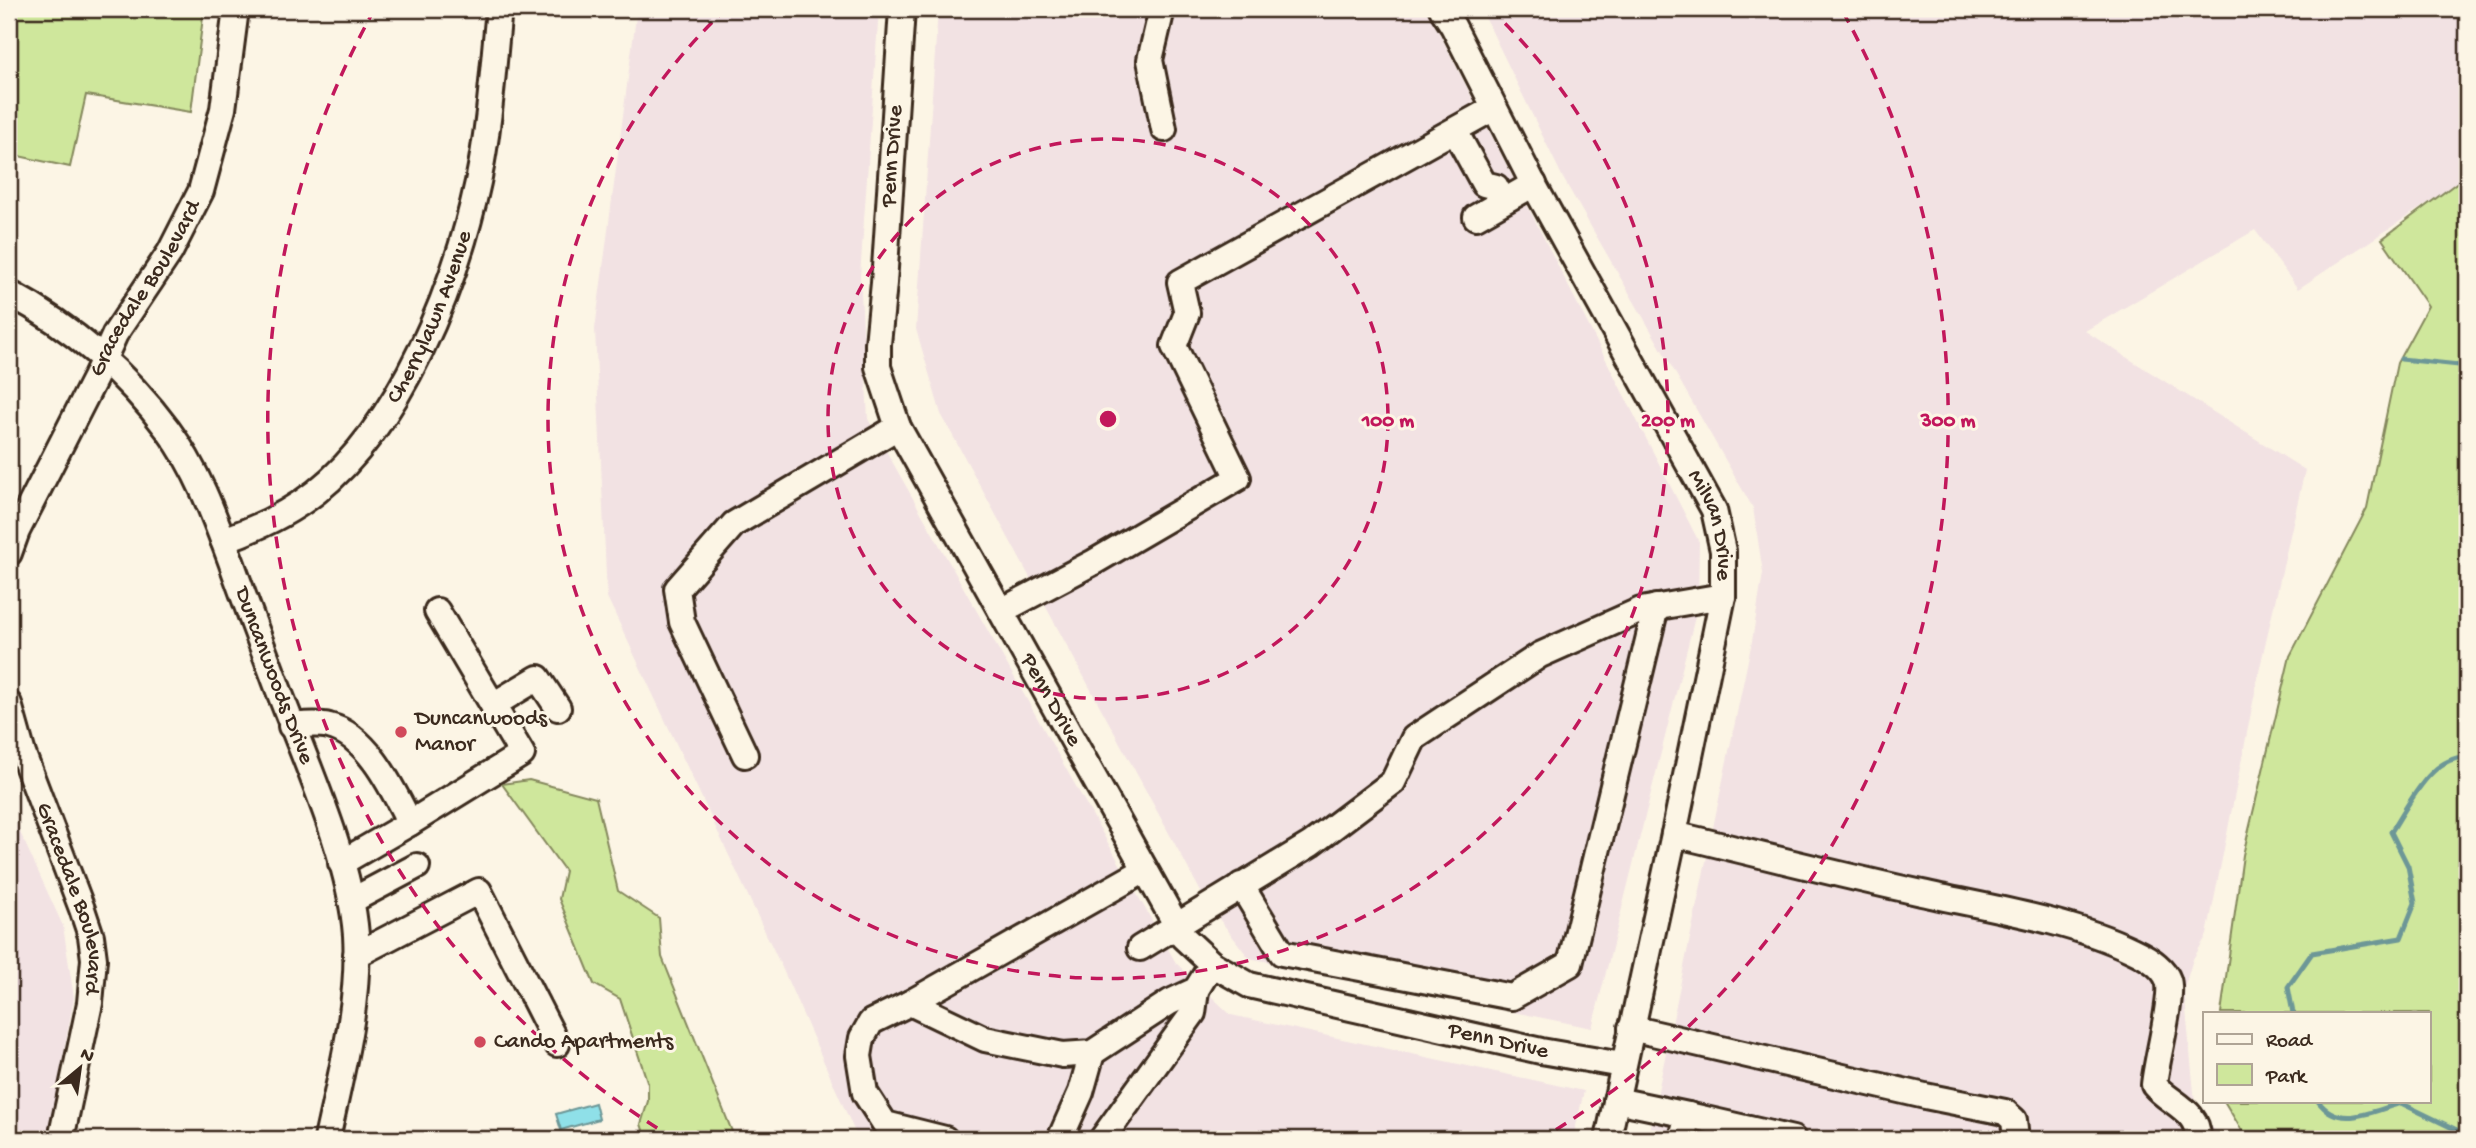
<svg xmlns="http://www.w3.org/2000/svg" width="2476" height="1148" font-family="'Gochi Hand',sans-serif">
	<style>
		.built { fill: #f2e2e3 }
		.green { fill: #cfe79c; stroke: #85885d; stroke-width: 2 }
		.water { fill: #8fe0e8; stroke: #6d9797; stroke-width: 2 }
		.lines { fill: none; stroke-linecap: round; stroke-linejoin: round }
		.stream { stroke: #6d9797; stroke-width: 5 }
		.minor-casing { stroke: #3b2a1e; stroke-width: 30 }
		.minor { stroke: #fcf5e5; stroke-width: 24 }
		.ring { fill: none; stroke: #c2185b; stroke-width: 3.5; stroke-dasharray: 12 9 }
		.poi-dot { fill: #d1495b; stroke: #fcf5e5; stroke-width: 2.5 }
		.labels { text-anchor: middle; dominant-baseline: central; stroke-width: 6; stroke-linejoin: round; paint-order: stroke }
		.street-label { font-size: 23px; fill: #3b2a1e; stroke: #fcf5e5 }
		.poi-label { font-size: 23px; fill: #3b2a1e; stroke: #fcf5e5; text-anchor: start }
		.centre { fill: #c2185b; stroke: #fcf5e5; stroke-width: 3.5 }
		.ring-label { font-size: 21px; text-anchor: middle; font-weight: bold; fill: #c2185b; stroke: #fcf5e5; stroke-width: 6; stroke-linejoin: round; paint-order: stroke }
	</style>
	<rect width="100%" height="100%" fill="#fcf5e5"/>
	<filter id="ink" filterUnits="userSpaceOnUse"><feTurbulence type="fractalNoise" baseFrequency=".0143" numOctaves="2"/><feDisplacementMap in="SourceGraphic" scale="14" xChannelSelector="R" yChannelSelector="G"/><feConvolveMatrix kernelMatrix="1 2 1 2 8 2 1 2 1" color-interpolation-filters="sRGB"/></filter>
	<g filter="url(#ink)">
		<path class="built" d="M637,9H879L860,276L868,419L1176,963L1231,1015L1584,1091L1573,1139H858L784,972L607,597L595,329Z
			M938,9H1427L1699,542L1698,605L1592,1028L1249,958L1207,903L941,414L916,329Z
			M1481,9H2467V177L2298,289L2255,230L2085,331L2305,470L2260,667L2207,935L2193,959L2184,989L2195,1103L2221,1139H1648L1752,641L1763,573L1753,508L1563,178Z
			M9,808L63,926L74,998L48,1139H9Z"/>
		<path class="green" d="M9,9H204L191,112L86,95L70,167L9,154Z
			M2467,175V1139H2247L2224,1101H2429V1013H2221L2243,855L2290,656L2367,508L2397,363L2428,306L2382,239Z
			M529,780L596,798L618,891L659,918L662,957L735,1139H646L641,1124L648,1101V1084L620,999L594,984L559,899L565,871L502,784Z"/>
		<path class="water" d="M595,1103L599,1119L561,1130L556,1114Z"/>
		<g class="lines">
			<path class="stream" d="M2401,359L2459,365L2467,362
				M2293,1013L2288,987L2312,953L2401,938L2415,903L2408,866L2391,832C2409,805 2430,756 2467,757
				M2318,1101C2339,1130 2372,1111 2401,1103L2467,1135"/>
			<g class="minor-casing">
				<g id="minor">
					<path id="s1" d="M902,9L884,283L878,344V367L898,427L1183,937L1212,964L1249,985L1541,1051L1622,1065"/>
					<path d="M1162,9L1150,60L1164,129"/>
					<path id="s2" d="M1442,9L1453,26L1535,187L1714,510L1723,551V596L1674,834L1608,1139"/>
					<path d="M1455,131L1484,184L1496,187L1503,201"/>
					<path d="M1476,217L1534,184"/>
					<path id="s3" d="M9,293C72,327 125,372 168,430C198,470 215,518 232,564C246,604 261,643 276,683C304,759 350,856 356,935C360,1004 341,1073 327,1139"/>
					<path id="s4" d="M223,540C256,529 288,514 316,492C401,425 456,285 478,182C490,125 493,66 499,9"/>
					<path id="s5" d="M9,553L17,531L95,378L115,334L170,252L201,191L223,109L236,9"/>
					<path d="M1001,611L1094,562L1238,478L1174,346L1187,313L1180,282L1494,108"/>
					<path id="s6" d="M9,704L23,754L82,909L91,936L94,959L90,1003L61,1139"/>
					<path d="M493,705L538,678L558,708"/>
					<path d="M291,726C303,725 318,723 329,726C368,735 393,790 410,823L341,863"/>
					<path d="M745,755L682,622L677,589L734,524L898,427"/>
					<path d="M410,823L522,754L437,611"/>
					<path d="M1674,834C1757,854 1839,875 1922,893C1989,908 2070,920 2132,950C2145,956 2163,966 2168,980C2174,996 2156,1061 2154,1085C2170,1104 2199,1110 2198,1139"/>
					<path d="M1145,870L910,1003L985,1039L1063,1055L1092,1053L1170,1002L1196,990L1212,964"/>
					<path d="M1241,885L1282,953L1512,997L1570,964L1656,607"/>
					<path d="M351,901L417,866"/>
					<path d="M1140,948L1311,844L1393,782L1414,738L1540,655L1641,610L1723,596"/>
					<path d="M356,955L479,891L557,1044"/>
					<path d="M910,1003L871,1022L862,1038L859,1056L865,1093L885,1124L945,1139"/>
					<path d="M1631,1028L1925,1096L2005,1112L2014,1120L2016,1139"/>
					<path d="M1616,1100L1688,1115L1682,1139"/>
					<path d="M1688,1115L1793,1139"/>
					<path d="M1060,1139L1081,1092L1092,1053"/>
					<path d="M1102,1139L1193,1013L1196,990"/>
				</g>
			</g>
			<use href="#minor" class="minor"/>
		</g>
	</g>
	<g class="ring">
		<circle cx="1108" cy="419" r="280"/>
		<path d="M1490 9A560 560 0 1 1 726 9"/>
		<path d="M675 1139A840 840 0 0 1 373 12M1843 12A840 840 0 0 1 1541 1139"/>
	</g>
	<g class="poi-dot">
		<circle cx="401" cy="732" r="7"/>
		<circle cx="480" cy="1042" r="7"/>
	</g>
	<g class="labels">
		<g class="street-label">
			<text transform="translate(893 156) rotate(-86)">Penn Drive</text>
			<text stroke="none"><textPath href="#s5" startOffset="298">Gracedale Boulevard</textPath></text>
			<text stroke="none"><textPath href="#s4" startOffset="317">Cherrylawn Avenue</textPath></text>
			<text stroke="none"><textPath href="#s2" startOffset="584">Milvan Drive</textPath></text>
			<text stroke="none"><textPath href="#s3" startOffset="480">Duncanwoods Drive</textPath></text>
			<text stroke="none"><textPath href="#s1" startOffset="735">Penn Drive</textPath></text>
			<text stroke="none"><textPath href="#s6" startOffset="205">Gracedale Boulevard</textPath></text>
			<text stroke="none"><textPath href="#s1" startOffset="1344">Penn Drive</textPath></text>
		</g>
		<g class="poi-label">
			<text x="415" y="719">Duncanwoods<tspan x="415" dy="26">Manor</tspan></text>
			<text x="494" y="1042">Cando Apartments</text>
		</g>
	</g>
	<circle cx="1108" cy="419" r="10" class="centre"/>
	<g class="ring-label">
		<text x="1388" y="426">100 m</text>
		<text x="1668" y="426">200 m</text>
		<text x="1948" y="426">300 m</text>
	</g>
	<rect width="2476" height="1148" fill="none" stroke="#fcf5e5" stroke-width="35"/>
	<rect x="18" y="18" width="2441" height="1113" fill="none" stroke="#3b2a1e" stroke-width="2.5" filter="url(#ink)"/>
	<rect x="2203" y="1012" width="228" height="91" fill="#fcf5e5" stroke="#afa495" stroke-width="2"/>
	<rect x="2217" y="1034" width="35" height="10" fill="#fcf5e5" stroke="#afa495" stroke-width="2"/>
	<text x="2266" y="1046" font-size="21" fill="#3b2a1e">Road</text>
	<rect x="2217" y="1064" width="35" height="21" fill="#cfe79c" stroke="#afa495" stroke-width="2"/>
	<text x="2266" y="1082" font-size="21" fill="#3b2a1e">Park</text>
	<g transform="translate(80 1068) rotate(29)" stroke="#fcf5e5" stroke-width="5" paint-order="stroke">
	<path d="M0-5L12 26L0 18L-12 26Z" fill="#3b2a1e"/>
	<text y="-10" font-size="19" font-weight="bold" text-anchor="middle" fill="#3b2a1e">N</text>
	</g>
</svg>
